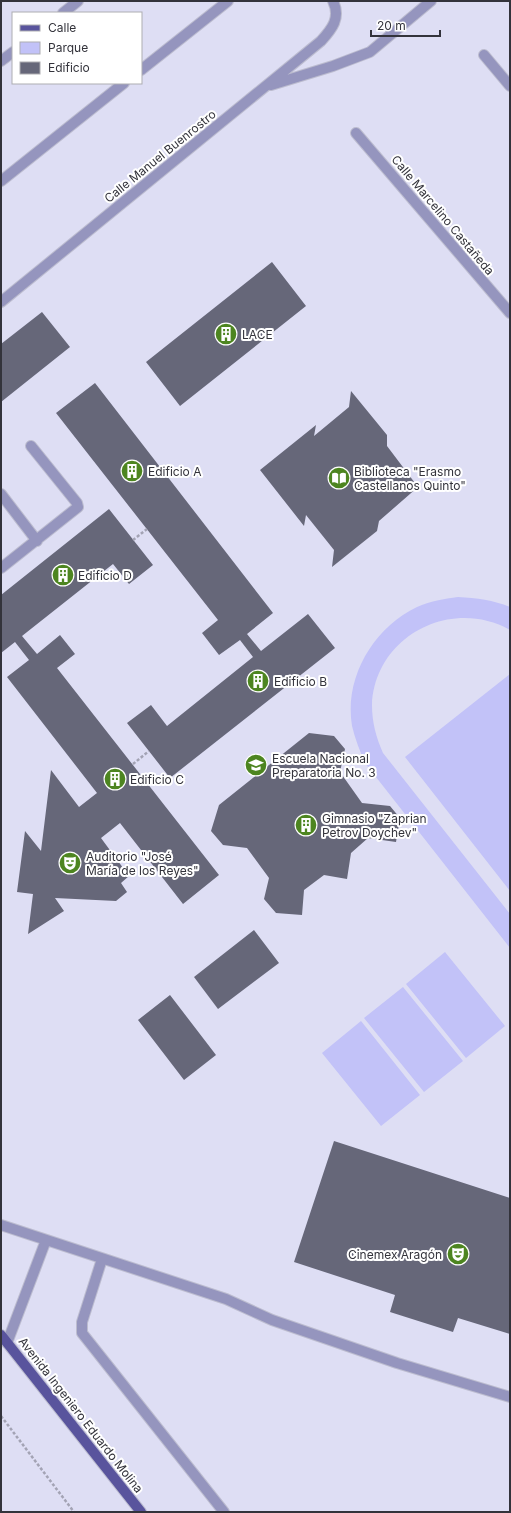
<svg xmlns="http://www.w3.org/2000/svg" width="511" height="1513" font-family="Inter,sans-serif">
	<style>
		.green { fill: #c2c2f8 }
		.building { fill: #666779 }
		.lines { fill: none; stroke-linecap: round; stroke-linejoin: round }
		.minor-casing { stroke: #bcbccf; stroke-width: 12 }
		.major-casing { stroke: #bcbccf; stroke-width: 12 }
		.path { stroke: #a3a3b4; stroke-width: 2.5; stroke-dasharray: 3 2; stroke-linecap: butt }
		.minor { stroke: #9595be; stroke-width: 10 }
		.major { stroke: #59549d; stroke-width: 10 }
		.labels { text-anchor: middle; dominant-baseline: central; stroke-width: 4; stroke-linejoin: round; paint-order: stroke }
		.street-label { font-size: 12px; fill: #33333b; stroke: #fff }
		.poi-label { font-size: 12px; fill: #33333b; stroke: #fff; text-anchor: start }
	</style>
	<rect width="100%" height="100%" fill="#dedef4"/>
	<path class="green" d="M458,597C477,598 493,600 510,607V630C451,597 375,636 372,705C372,722 376,737 383,753L510,914V948L365,763C360,751 355,739 352,726C344,678 373,628 417,607C430,601 444,599 458,597Z
		M510,674V891L405,757Z
		M445,952L505,1026L466,1058L406,984Z
		M403,987L463,1061L424,1092L364,1018Z
		M361,1021L420,1095L381,1126L322,1053Z"/>
	<path class="building" d="M272,262L306,306L180,406L146,362Z
		M42,312L70,347L1,402V344Z
		M95,383L273,613L247,634L261,651L308,614L335,648L170,778L127,723L151,705L167,726L253,657L240,640L219,655L202,633L218,620L56,413Z
		M351,391L387,435V446L418,487L379,521L377,531L332,567L334,550L306,515L304,526L260,470L316,425L314,436L349,407Z
		M109,509L153,565L129,584L113,564L22,636L37,654L60,635L75,654L57,668L219,875L183,904L120,823L101,838L129,876L121,883L127,892L116,901L55,898L64,911L28,934L33,894L17,892L25,831L41,851L51,770L79,807L97,793L7,677L29,660L15,642L1,653V595Z
		M309,733L334,736L345,749L340,772L362,803L390,806L400,818L396,842L368,838L351,853L347,879L324,875L304,890L302,915L276,913L264,899L269,878L247,848L223,845L211,831L219,805Z
		M254,930L279,963L218,1009L194,977Z
		M170,995L216,1055L184,1080L138,1020Z
		M334,1141L510,1198V1334L458,1318L453,1332L390,1312L395,1295L294,1262Z"/>
	<g class="lines">
		<g class="minor-casing">
			<path id="minor" d="M63,13L78,1
				M484,55L510,86
				M1,61L13,52
				M141,70L228,1
				M271,85L333,66L370,52L431,1
				M356,133L510,313
				M1,181L124,83
				M1,302L321,41C332,29 341,18 333,1
				M1,494L37,541
				M1,568L78,507L77,503L31,446
				M1,1225L226,1299L272,1320L397,1363L510,1397
				M102,1259L82,1322V1333L224,1512
				M7,1343L46,1240"/>
		</g>
		<g class="major-casing">
			<path id="major" d="M1,1335L141,1512"/>
		</g>
		<path class="path" d="M133,540L147,529
			M133,764L149,751
			M1,1416L74,1512"/>
		<use href="#minor" class="minor"/>
		<use href="#major" class="major"/>
	</g>
	<defs>
		<g id="building-disc" transform="scale(1.15)"><circle r="9.5" fill="#4d8520" stroke="#fff"/><path d="M-4-6H4V6H1V3H-1V6H-4ZM-2.5-4.3h1.7v1.8h-1.7ZM.8-4.3h1.7v1.8H.8ZM-2.5-1h1.7V.8h-1.7ZM.8-1h1.7V.8H.8Z" fill="#fff"/></g>
		<g id="library-disc" transform="scale(1.15)"><circle r="9.5" fill="#4d8520" stroke="#fff"/><path d="M-6-4Q-3-5.5-.7-3.5V5Q-3 3-6 4ZM6-4Q3-5.5 .7-3.5V5Q3 3 6 4Z" fill="#fff"/></g>
		<g id="school-disc" transform="scale(1.15)"><circle r="9.5" fill="#4d8520" stroke="#fff"/><path d="M0-5L7-2L0 1L-7-2ZM-4 1L0 2.5L4 1V4Q0 6-4 4Z" fill="#fff"/></g>
		<g id="theatre-disc" transform="scale(1.15)"><circle r="9.5" fill="#4d8520" stroke="#fff"/><path d="M-5-5.5Q0-4 5-5.5V0Q5 5 0 6Q-5 5-5 0ZM-3.3-2.5H-1v1.5H-3.3ZM1-2.5H3.3v1.5H1ZM-2.8 1Q0 5.5 2.8 1Z" fill="#fff"/></g>
	</defs>
	<g fill-rule="evenodd">
		<use href="#building-disc" x="226" y="334"/>
		<use href="#building-disc" x="132" y="471"/>
		<use href="#library-disc" x="339" y="478"/>
		<use href="#building-disc" x="63" y="575"/>
		<use href="#building-disc" x="258" y="681"/>
		<use href="#school-disc" x="256" y="765"/>
		<use href="#building-disc" x="115" y="779"/>
		<use href="#building-disc" x="306" y="825"/>
		<use href="#theatre-disc" x="70" y="863"/>
		<use href="#theatre-disc" x="458" y="1254"/>
	</g>
	<g class="labels">
		<g class="street-label">
			<text transform="translate(160 156) rotate(-39)">Calle Manuel Buenrostro</text>
			<text transform="translate(443 215) rotate(50)">Calle Marcelino Castañeda</text>
			<text transform="translate(81 1415) rotate(52)">Avenida Ingeniero Eduardo Molina</text>
		</g>
		<g class="poi-label">
			<text x="242" y="334">LACE</text>
			<text x="148" y="471">Edificio A</text>
			<text x="354" y="471">Biblioteca "Erasmo<tspan x="354" dy="14">Castellanos Quinto"</tspan></text>
			<text x="78" y="575">Edificio D</text>
			<text x="274" y="681">Edificio B</text>
			<text x="272" y="758">Escuela Nacional<tspan x="272" dy="14">Preparatoria No. 3</tspan></text>
			<text x="130" y="779">Edificio C</text>
			<text x="322" y="818">Gimnasio "Zaprian<tspan x="322" dy="14">Petrov Doychev"</tspan></text>
			<text x="86" y="856">Auditorio "José<tspan x="86" dy="14">María de los Reyes"</tspan></text>
			<text x="442" y="1254" text-anchor="end">Cinemex Aragón</text>
		</g>
	</g>
	<rect width="511" height="1513" fill="none" stroke="#33333b" stroke-width="4"/>
	<rect x="12" y="12" width="130" height="72" fill="#ffffff" stroke="#adadb1"/>
	<rect x="20" y="25" width="20" height="6" fill="#59549d" stroke="#adadb1"/>
	<text x="48" y="32" font-size="12" fill="#33333b">Calle</text>
	<rect x="20" y="42" width="20" height="12" fill="#c2c2f8" stroke="#adadb1"/>
	<text x="48" y="52" font-size="12" fill="#33333b">Parque</text>
	<rect x="20" y="62" width="20" height="12" fill="#666779" stroke="#adadb1"/>
	<text x="48" y="72" font-size="12" fill="#33333b">Edificio</text>
	<path d="M371 30v6h69v-6" fill="none" stroke="#33333b" stroke-width="2"/>
	<text x="377" y="30" font-size="12" fill="#33333b" stroke="#ffffff" stroke-width="3" paint-order="stroke">20 m</text>
</svg>
